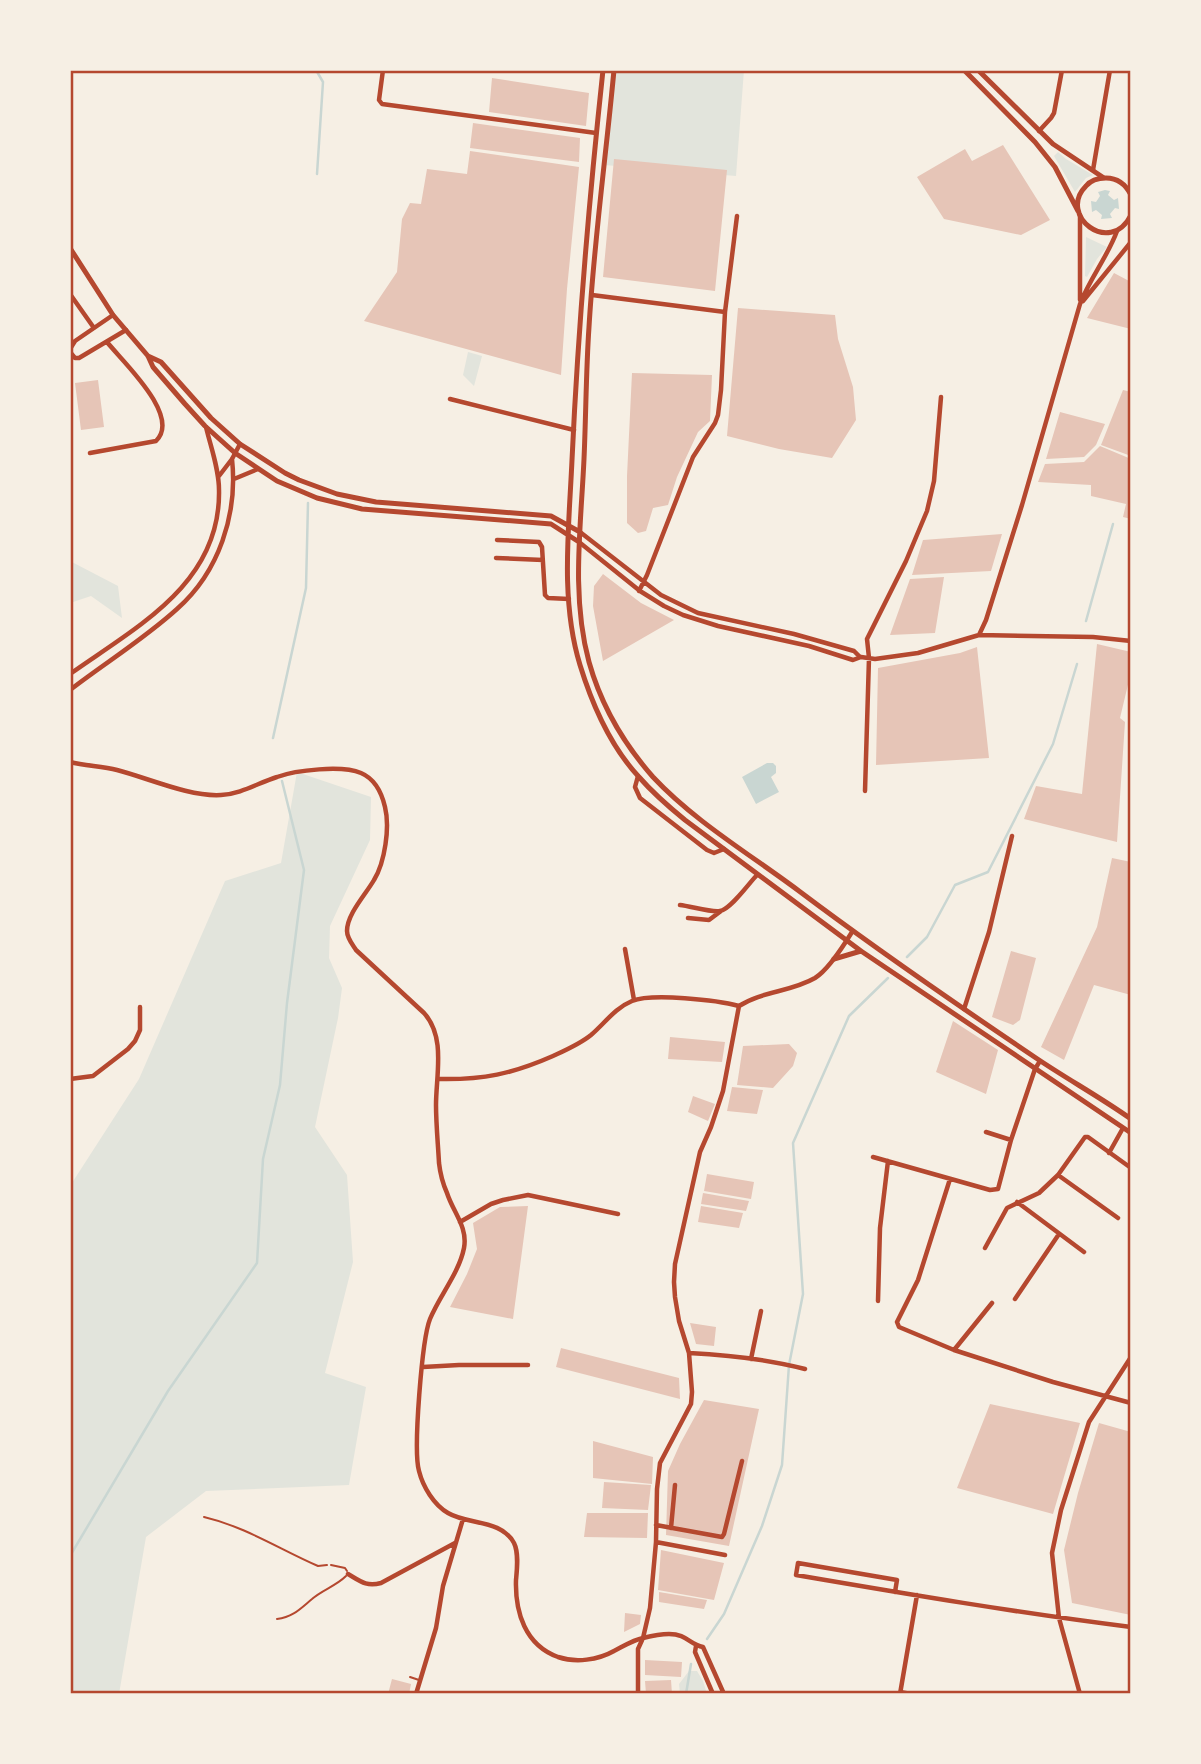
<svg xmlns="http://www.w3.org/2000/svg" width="1201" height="1764" font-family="Roboto,sans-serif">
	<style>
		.green { fill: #e2e4dc }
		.water { fill: #c9d6d2 }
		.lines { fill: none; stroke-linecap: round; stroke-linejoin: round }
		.stream { stroke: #c9d6d2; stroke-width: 2.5 }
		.building { fill: #e6c5b7 }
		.path { stroke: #b5482f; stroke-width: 2 }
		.service { stroke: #b5482f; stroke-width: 2 }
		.minor { stroke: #b5482f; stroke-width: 4.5 }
		.tertiary { stroke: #b5482f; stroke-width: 5 }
		.secondary { stroke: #b5482f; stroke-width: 5 }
		.neatline { fill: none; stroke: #b5482f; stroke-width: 2.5 }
	</style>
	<rect width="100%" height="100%" fill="#f6efe4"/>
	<path class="green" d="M611,70H744L736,176L604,165Z
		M1058,152L1066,159L1093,175L1086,178L1075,192L1054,156Z
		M1086,237L1107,247L1097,259L1087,277L1085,276Z
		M468,352L482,356L474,386L463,375Z
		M70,561L118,586L122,618L91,596L70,603Z
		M297,772L371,797L370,840L330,926L329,958L342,988L338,1018L315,1127L347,1175L353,1262L325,1373L366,1387L349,1485L206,1491L146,1537L119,1694H70V1186L139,1079L225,881L281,863Z
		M689,1671H697L703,1681L707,1694H680L679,1684Z"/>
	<path class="water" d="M1105,190L1110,191L1108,195L1114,200L1118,198L1119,209L1115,208L1110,214L1112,218L1101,219L1102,215L1096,210L1092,212L1091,201L1096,202L1100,196L1098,192Z
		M767,763H773L776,766V773L771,777L779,792L756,804L742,777Z"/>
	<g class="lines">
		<path class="stream" d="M316,70L323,82L317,174
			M1086,621L1113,524
			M273,738L306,588L308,503
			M907,957L927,937L955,885L988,872L1053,744L1077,664
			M70,1556L168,1391L257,1263L263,1159L280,1085L287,1003L304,870L282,781
			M707,1639L724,1614L762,1526L782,1465L789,1365L803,1294L793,1143L849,1016L888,978
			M686,1694L691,1664"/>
	</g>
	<path class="building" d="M492,78L589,93L586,126L489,112Z
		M473,123L580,138L579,162L470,148Z
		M1003,145L1050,220L1021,235L944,219L917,177L965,149L972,161Z
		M470,151L579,167L567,289L561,375L364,321L397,272L402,219L410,203L421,204L427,169L467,174Z
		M614,159L727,170L715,291L603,277Z
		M1114,273L1131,282V329L1087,318Z
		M738,308L835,315L838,339L853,387L856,420L832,458L779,449L727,436Z
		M632,373L712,375L710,421L698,432L677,477L668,505L653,508L646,531L638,533L627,523V476Z
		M98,380L104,427L81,430L75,383Z
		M1123,390L1131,392V456L1101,445Z
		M1060,412L1105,424L1096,445L1084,457L1046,459Z
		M1100,446L1131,459V519L1123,517L1126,504L1091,496V485L1038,482L1045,464L1084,462Z
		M1002,534L991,571L912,575L923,540Z
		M603,574L641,603L674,620L603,661L593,606L594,586Z
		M944,577L935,633L890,635L910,579Z
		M1097,644L1131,652V672L1120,718L1125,722L1117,842L1024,819L1036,786L1082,794Z
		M977,647L989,758L876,765L878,668L960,653Z
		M1112,858L1131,862V995L1094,985L1064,1060L1041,1047L1097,927Z
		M1011,951L1036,958L1020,1020L1013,1025L992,1017Z
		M953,1021L998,1050L986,1094L936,1072Z
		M670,1037L725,1042L722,1062L668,1059Z
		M789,1044L797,1053L793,1066L773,1088L737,1085L743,1046Z
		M732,1087L763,1090L757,1114L727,1111Z
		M693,1096L715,1104L708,1121L688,1112Z
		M707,1174L754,1182L751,1199L704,1191Z
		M703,1193L749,1201L746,1211L701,1204Z
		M528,1206L513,1319L450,1307L467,1274L477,1249L473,1223L500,1207Z
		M701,1206L743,1213L739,1228L698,1222Z
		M690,1323L716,1327L714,1346L696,1344Z
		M561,1348L679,1378L680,1399L556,1367Z
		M704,1400L759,1409L729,1546L666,1535L668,1471L680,1444Z
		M990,1404L1080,1423L1053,1514L957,1488Z
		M1099,1423L1131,1432V1615L1072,1603L1064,1550L1078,1493Z
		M593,1441L653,1457L652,1484L593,1478Z
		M604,1482L651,1485L648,1510L602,1508Z
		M587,1513H648L647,1538L584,1537Z
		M661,1550L724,1563L714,1600L658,1590Z
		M659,1592L707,1600L704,1609L659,1602Z
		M625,1613L641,1615L640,1624L624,1632Z
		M645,1660L682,1662L681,1677L645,1675Z
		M392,1679L411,1684L409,1694H388Z
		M671,1680L672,1694H646L645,1681Z"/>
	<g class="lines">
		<path class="path" d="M204,1517C246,1527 279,1549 318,1566L327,1565"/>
		<path class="service" d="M331,1565L345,1568L347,1571
			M277,1619C293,1617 300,1609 312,1599C322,1590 336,1586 346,1576
			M410,1677L419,1680"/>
		<path class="minor" d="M383,70L379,100L382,104L596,133
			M1039,131L1051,118L1054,113L1062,70
			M1093,170L1110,70
			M1080,215V300
			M70,294L94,328
			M592,295L725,312L721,390L718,415L715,423L693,457L647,575L639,591
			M1083,301L1131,242
			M725,312L737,216
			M70,349L75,341L113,315
			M70,352L75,358H79L126,330
			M450,399L574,430
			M90,453L156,441C182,416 122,361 107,342
			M219,476L232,459L240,444
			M234,479L258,469
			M580,532L661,595L698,613L794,634L854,651L860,657
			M497,540L539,542L542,547L545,595L548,598L569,599
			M579,542L640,591L664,606L683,615L718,626L809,646L853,660L861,657L875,659L918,653L979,635L1093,637L1131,641
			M496,558L543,560
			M979,635L986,620L1022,505L1080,304C1090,278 1108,256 1117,231
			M70,674C136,627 221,584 219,490C219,469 211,448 206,427
			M70,690C105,663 144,639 177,609C219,572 238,514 232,459
			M70,762C86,766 102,766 117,770C148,778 190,797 221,795C241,794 258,783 277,777C296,770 342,765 361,773C375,779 382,794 385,807C390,827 385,862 374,880C366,894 347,914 347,931C347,938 352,944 356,950L424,1013C446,1037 436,1075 436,1105C436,1124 438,1144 439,1163C440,1172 443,1184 447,1193C453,1212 468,1227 464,1248C459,1273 440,1295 430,1319C422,1339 413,1450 419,1471C423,1487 434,1505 448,1513C468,1525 501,1519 514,1543C519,1553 517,1569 516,1580C515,1612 525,1645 558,1657C576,1663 598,1660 614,1651C624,1646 633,1640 643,1638C651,1636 661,1634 669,1634C687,1634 689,1644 703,1647L724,1694
			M638,776L635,787L640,798L707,850L714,853L724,849
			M865,791L869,658L867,639L906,561L927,511L934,481L941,397
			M680,905C690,906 713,913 720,911C731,909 749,883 757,875
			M688,918L709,920L721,911
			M625,949L634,1000
			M739,1006C762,991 791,992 815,978C828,970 844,945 852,932
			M964,1009L989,932L1012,836
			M70,1079L93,1076L128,1049L135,1041L140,1030V1007
			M438,1079C483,1080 512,1074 553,1056C566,1050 580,1044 591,1035C605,1023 615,1008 632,1001C652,993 717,1000 739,1006
			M986,1132L1011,1140
			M1109,1153L1123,1128
			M873,1157L990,1190L998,1189L1011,1140L1035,1069L1040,1061
			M1058,1175L1118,1218
			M950,1179L918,1280L897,1322L899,1327L954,1350L1053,1382L1131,1403
			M1017,1202L1084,1252
			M460,1222L491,1204L503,1200L528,1195L618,1214
			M985,1248L1007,1208L1039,1193L1058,1175L1085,1137H1088L1131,1168
			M1015,1299L1059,1234
			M878,1301L880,1228L888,1161
			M954,1350L992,1303
			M689,1353C728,1355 767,1359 805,1369
			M751,1359L761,1311
			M423,1367L459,1365H528
			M656,1525L722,1537L724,1534L742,1461
			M671,1528L675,1485
			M656,1542L725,1555
			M348,1574C360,1581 366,1587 381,1583L455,1543
			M895,1592L897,1580L798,1563L796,1575C907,1594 1019,1613 1131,1627
			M696,1646L695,1652L713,1694
			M900,1692L911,1694
			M416,1694L436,1628L443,1586L463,1519
			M638,1694V1649L643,1638L650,1608L656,1542L657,1489L660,1463L691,1404L692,1392L689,1353L679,1321L675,1297L674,1282L675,1264L700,1152L711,1127L723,1091L739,1006
			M900,1694L917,1595
			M1080,1694L1059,1618L1052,1553L1061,1510L1089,1422L1131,1357"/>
		<path class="tertiary" d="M603,70C589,200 578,330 572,460C569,528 560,600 580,665C592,704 611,747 639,777C653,793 669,807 685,820L861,951L1131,1133
			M614,70C606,156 594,241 589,327C586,370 586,415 584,459C581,526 571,596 589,662C601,705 624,744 653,777C694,821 751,855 799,891C876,949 956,1004 1036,1058C1067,1079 1100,1097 1131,1119
			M70,248L113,315L148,356L153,367L185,404L205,426L235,453L277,481L317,498L362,509L551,524L579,542
			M148,356L161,362L211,418L240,444L285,473L299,480L337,494L376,502L551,516L580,532
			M834,959L861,951"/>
		<path class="secondary" d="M964,70L1035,142L1055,167L1078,211
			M978,70L1053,144L1104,178
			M1131,195C1126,185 1118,178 1106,178C1098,178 1091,180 1086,186C1057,215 1110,257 1131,215"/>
	</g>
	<rect width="1201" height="1764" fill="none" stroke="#f6efe4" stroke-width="144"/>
	<rect x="72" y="72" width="1057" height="1620" class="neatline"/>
</svg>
